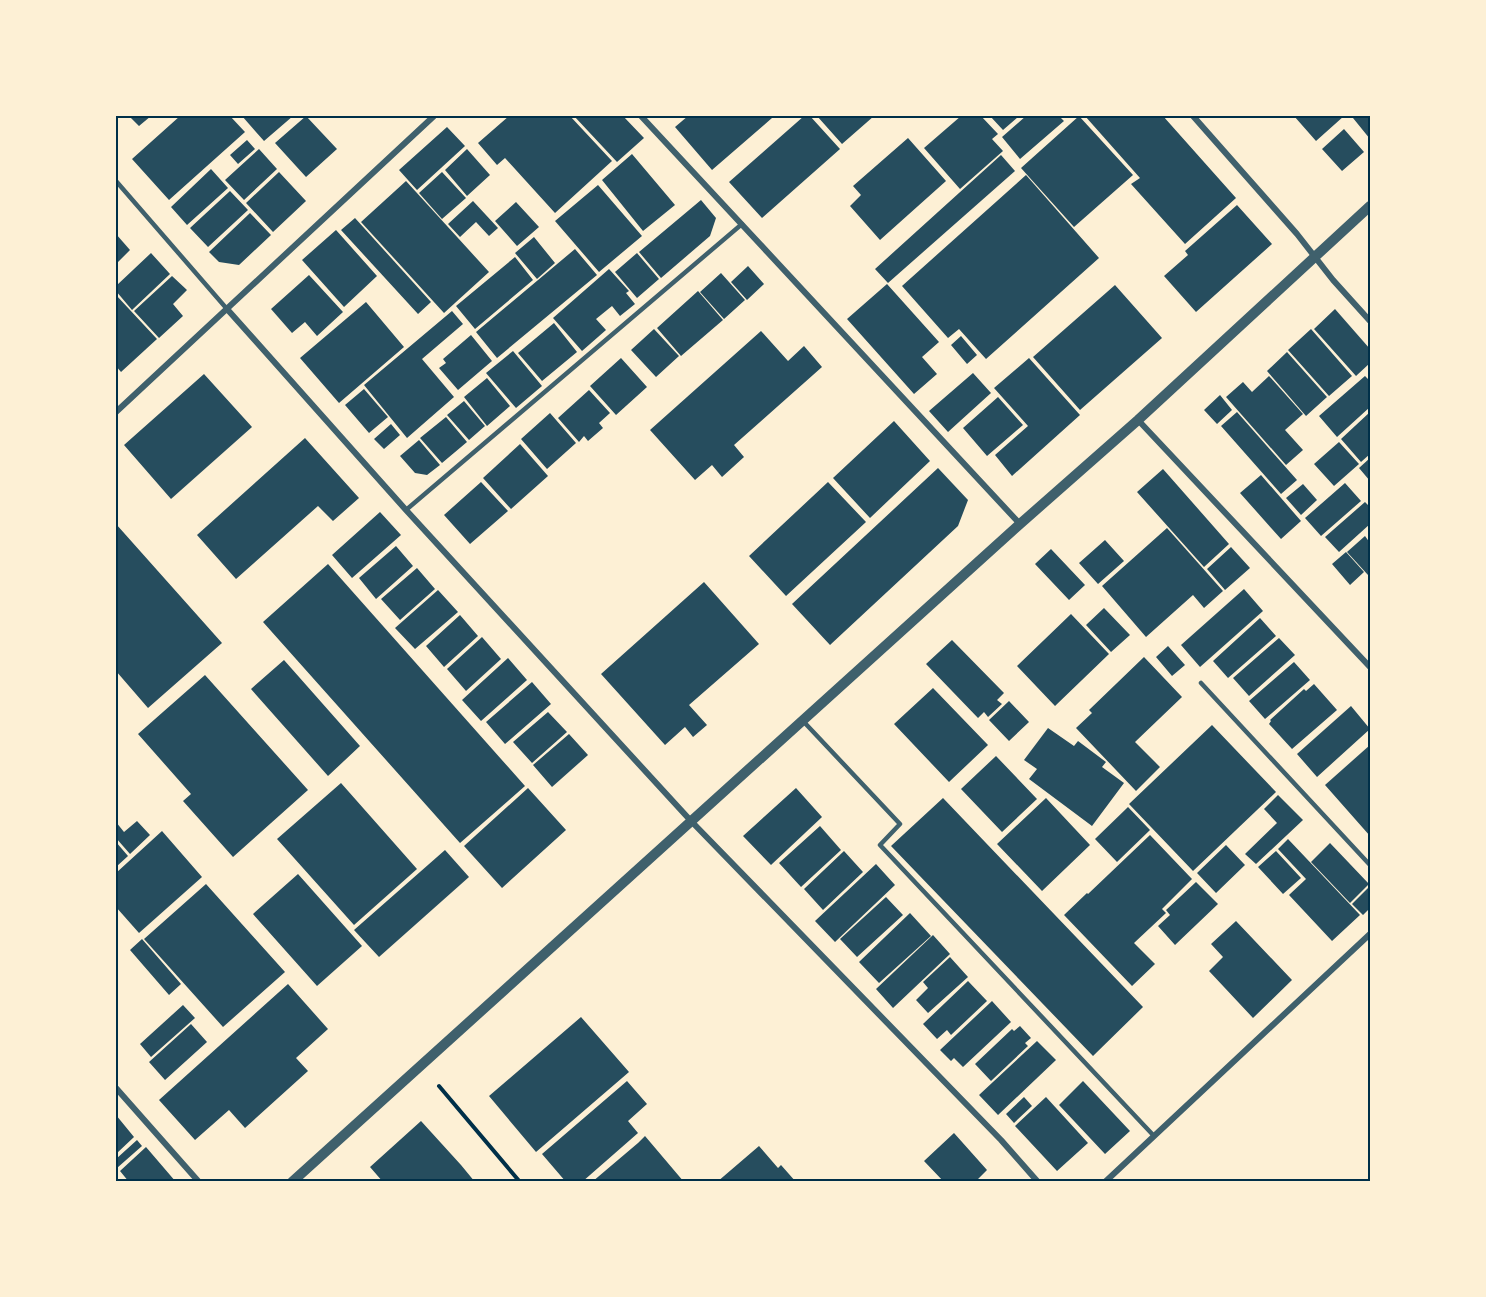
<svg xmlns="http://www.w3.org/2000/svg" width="1486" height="1297" font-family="Inter,sans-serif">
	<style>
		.building { fill: #264d5e }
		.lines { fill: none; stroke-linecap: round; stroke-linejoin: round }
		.path { stroke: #003049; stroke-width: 4 }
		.service { stroke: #3f606c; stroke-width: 4.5 }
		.minor { stroke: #3f606c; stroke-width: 6 }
		.tertiary { stroke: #3f606c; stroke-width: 10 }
		.neatline { fill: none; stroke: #003049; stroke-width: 2 }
	</style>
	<rect width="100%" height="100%" fill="#fdf0d5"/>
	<path class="building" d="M129,116H151L139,126Z
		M180,116H230L245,132L169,200L132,159Z
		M242,116H293L264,141Z
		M306,116L337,149L306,177L275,143Z
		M509,116H570L612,161L555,213L505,158L497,165L478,143Z
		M574,116H623L644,138L617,162Z
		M688,116H769L772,118L712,170L675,127Z
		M804,116H810L840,149L762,218L729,182Z
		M817,116H874L842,144Z
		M961,116H981L998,134L992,139L1003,151L960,189L924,148Z
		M990,116H1019L1003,130Z
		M1026,116H1059L1064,121L1020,159L1002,137Z
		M1079,116L1133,175L1074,227L1021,168Z
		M1085,116H1163L1236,198L1185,244L1131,184L1140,178Z
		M1294,116H1344L1316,141Z
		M1356,116H1370V139L1353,118Z
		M447,127L465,146L417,190L399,170Z
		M1344,129L1364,152L1342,171L1322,149Z
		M908,138L946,181L880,240L850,206L861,195L853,186Z
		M247,140L255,149L238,164L230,155Z
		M259,149L277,169L244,200L225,180Z
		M467,149L490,175L467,196L445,170Z
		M632,154L675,205L643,231L602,180Z
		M1001,155L1015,171L888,283L875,269Z
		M211,169L228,188L187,225L171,207Z
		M279,172L306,201L273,232L246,203Z
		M442,172L466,198L442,219L419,193Z
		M1026,175L1099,258L986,359L959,329L948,338L902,286Z
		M406,181L489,272L444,313L361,222Z
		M598,185L642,236L599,272L555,221Z
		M230,191L248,210L208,247L190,228Z
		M701,200L716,218L710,236L661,278L639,252Z
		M473,201L498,228L489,236L476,222L460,237L448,224Z
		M516,202L539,227L517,246L495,221Z
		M1237,205L1272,244L1196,312L1164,276L1188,255L1185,251Z
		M250,213L271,235L239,265L219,262L209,252Z
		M355,218L431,302L418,314L341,230Z
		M336,230L377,276L344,307L302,260Z
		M116,234L130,250L116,264Z
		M534,237L555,263L537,279L515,253Z
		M575,249L597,275L497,358L476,332Z
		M151,253L170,274L132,310L116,291V286Z
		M637,253L659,279L637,298L615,272Z
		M515,257L533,280L475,329L456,306Z
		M748,266L764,284L747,300L731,282Z
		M609,269L629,291L626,293L635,304L620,316L612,306L596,319L606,330L582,351L553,318Z
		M721,273L745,300L724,319L700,292Z
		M309,275L343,312L317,336L305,322L292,333L271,309Z
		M172,276L187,290L173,304L183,316L159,338L134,311Z
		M887,284L939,342L922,357L937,374L914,394L847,319Z
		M1115,285L1162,338L1080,410L1033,357Z
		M698,291L723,320L681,356L657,328Z
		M116,295L157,339L121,372L116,366Z
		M366,302L404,347L339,403L300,358Z
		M1335,309L1370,349V363L1356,376L1314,329Z
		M452,311L463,324L422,359L454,397L407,438L364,385Z
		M554,323L577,352L542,381L518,353Z
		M654,329L679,356L656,377L631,350Z
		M1311,329L1352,376L1329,396L1288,350Z
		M761,331L788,361L804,346L822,367L734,445L744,457L722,477L712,465L695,480L650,430Z
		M471,335L492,361L458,390L439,368L446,363L443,359Z
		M961,336L977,355L967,364L951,345Z
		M513,351L542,386L516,408L486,373Z
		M1287,352L1327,397L1306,416L1267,371Z
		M621,358L647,387L616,415L590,386Z
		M1029,358L1080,415L1012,476L995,455L1028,426L994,388Z
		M973,373L991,393L948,432L929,411Z
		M204,374L252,427L171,499L124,445Z
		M1269,376L1303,414L1285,430L1303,450L1286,465L1226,397L1243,382L1252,392Z
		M1365,376L1370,381V407L1337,437L1319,416Z
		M487,378L510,406L487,426L464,397Z
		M364,389L388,417L369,433L345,405Z
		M589,390L610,413L599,423L603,428L588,441L584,436L579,442L558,418Z
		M1220,395L1232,410L1217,424L1204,410Z
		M998,397L1023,425L987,456L963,428Z
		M464,401L485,426L469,440L447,415Z
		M1237,412L1297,480L1281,494L1221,426Z
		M1370,412V454L1361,462L1341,439Z
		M550,413L576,443L547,469L521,439Z
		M446,417L467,442L442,463L420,438Z
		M894,421L930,461L870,518L833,478Z
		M391,424L400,435L384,449L374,439Z
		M305,438L359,498L333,521L318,506L236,579L197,535Z
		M419,440L440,465L427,475L415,473L400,456Z
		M1339,442L1359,464L1334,486L1314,464Z
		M520,444L548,476L511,509L483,478Z
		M1370,458V481L1359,468Z
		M938,468L968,500L958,526L830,645L792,604Z
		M1163,469L1229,544L1204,567L1137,492Z
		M1261,475L1301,521L1281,539L1240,493Z
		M481,482L508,511L470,544L444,515Z
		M828,482L866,522L786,596L749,556Z
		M1345,483L1361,501L1321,536L1305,518Z
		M1303,484L1317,500L1301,515L1286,498Z
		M1365,502L1370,507V524L1339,552L1325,537Z
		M380,512L401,535L352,578L332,555Z
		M116,524L222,643L148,708L116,671Z
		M1167,528L1223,591L1204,608L1193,595L1146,637L1102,586Z
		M1365,536L1370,543V573L1368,575L1347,552Z
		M1105,540L1124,561L1098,584L1079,563Z
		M396,546L413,566L376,599L359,578Z
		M1231,547L1250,568L1225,590L1207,569Z
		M1051,549L1085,585L1069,600L1035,564Z
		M1346,552L1364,572L1350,585L1332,564Z
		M328,564L525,786L460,843L263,622Z
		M417,568L435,589L400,620L381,599Z
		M704,582L759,644L689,705L707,725L693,737L685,727L665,745L601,674Z
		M1244,589L1263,611L1200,667L1181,645Z
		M438,590L458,612L415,649L395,628Z
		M1104,608L1130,635L1111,652L1086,625Z
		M1071,614L1109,654L1055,706L1017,666Z
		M460,615L478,636L444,667L426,646Z
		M1260,618L1276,636L1228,678L1213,661Z
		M482,637L501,659L466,691L447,669Z
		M1279,638L1295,655L1249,696L1233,678Z
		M952,640L1004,693L997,700L1002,704L988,717L984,712L978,718L926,664Z
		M1168,646L1185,665L1172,676L1156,657Z
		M1144,657L1182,697L1135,742L1160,767L1136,791L1076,728L1092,713L1089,710Z
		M508,658L527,680L481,721L462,700Z
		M284,660L360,746L328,776L251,689Z
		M1294,662L1310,680L1265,719L1249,701Z
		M205,675L308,790L233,857L183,801L191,794L138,734Z
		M532,682L551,704L505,744L486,722Z
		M1314,684L1337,710L1292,749L1269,724L1271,721L1270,720L1304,689L1306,691Z
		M933,688L988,745L949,782L894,724Z
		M1009,701L1029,722L1009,741L989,720Z
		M1351,706L1370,729L1317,777L1297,754Z
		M548,712L567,732L532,763L513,742Z
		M1212,725L1276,792L1193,871L1129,804Z
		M1048,728L1074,746L1078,741L1106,762L1102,767L1124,783L1092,826L1029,779L1037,769L1024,760Z
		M569,734L588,755L552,787L533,765Z
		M1370,745V836L1325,785Z
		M996,756L1037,799L1002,832L961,789Z
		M341,783L417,869L354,925L277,839Z
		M528,788L566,830L502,888L464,846Z
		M796,788L822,817L771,865L743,836Z
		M1278,795L1303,820L1256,864L1245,854L1277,823L1264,809Z
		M943,798L1143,1007L1093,1056L891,846Z
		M1046,798L1090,845L1042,891L997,844Z
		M1128,807L1150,830L1117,862L1095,839Z
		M137,821L150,835L130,854L116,838V822L124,832Z
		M820,826L841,850L801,887L779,863Z
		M162,831L202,877L139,933L116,907V873Z
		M1150,835L1192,879L1162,909L1166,913L1134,943L1155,964L1132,986L1064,915L1087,893L1088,894Z
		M1288,839L1360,915L1332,941L1289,895L1306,879L1278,849Z
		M116,842L128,856L116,867Z
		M1330,843L1369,884L1350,903L1311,862Z
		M1226,845L1245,865L1216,893L1197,873Z
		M445,850L469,877L379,957L354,930Z
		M844,851L863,872L823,910L804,889Z
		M1276,851L1301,878L1283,894L1258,867Z
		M876,864L895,885L835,942L815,921Z
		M298,874L362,946L317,986L253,914Z
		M1196,882L1218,904L1175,945L1158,926L1170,915L1166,910Z
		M206,884L285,972L223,1027L144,939Z
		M1369,887L1370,888V908L1363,915L1352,904Z
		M886,897L903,915L857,957L840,939Z
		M910,913L931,936L879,983L859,962Z
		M1236,921L1292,980L1253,1018L1209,971L1223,957L1211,944Z
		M933,935L950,954L893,1008L876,989Z
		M142,939L181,984L169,995L130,950Z
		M950,957L968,977L928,1013L916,1000L928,988L923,982Z
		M968,981L987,1001L951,1035L947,1030L937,1039L923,1024Z
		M288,984L328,1029L296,1058L308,1071L245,1128L229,1110L195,1140L159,1100Z
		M992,1001L1011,1022L963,1067L954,1058L951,1061L940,1050Z
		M183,1005L195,1018L151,1057L140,1044Z
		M581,1017L629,1072L536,1152L489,1096Z
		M191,1024L207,1042L165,1080L149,1062Z
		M1020,1026L1031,1038L1025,1043L1028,1046L991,1081L975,1064L1012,1029L1014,1031Z
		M1037,1041L1056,1060L998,1115L979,1095Z
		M627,1081L647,1104L628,1121L638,1133L582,1182H566L542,1154Z
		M1083,1081L1130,1131L1105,1154L1059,1105Z
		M1024,1097L1032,1106L1014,1123L1006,1114Z
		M1046,1097L1088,1143L1057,1171L1015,1126Z
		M116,1115L134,1137L116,1154Z
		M421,1121L461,1165L475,1182H383L370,1167Z
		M954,1133L987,1170L975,1182H944L924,1161Z
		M645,1136L684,1182H592L638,1143Z
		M137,1140L142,1146L117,1168L116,1166V1159Z
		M759,1146L778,1168L781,1165L796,1182H717Z
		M146,1147L176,1182H129L120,1171Z"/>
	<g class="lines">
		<path class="path" d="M439,1086L520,1182"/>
		<path class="service" d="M116,181L227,309
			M406,510L742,224
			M1201,683L1370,865
			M803,721L900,824L880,845L1154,1136"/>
		<path class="minor" d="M641,116L1020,524
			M1193,116L1297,234L1333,280L1370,321
			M227,309L406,510L691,821L1001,1140L1038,1182
			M116,412L434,116
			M1138,420L1370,667
			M116,1088L199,1182
			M1105,1182L1370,934"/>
		<path class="tertiary" d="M292,1182L1020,524L1138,420L1370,206"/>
	</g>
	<rect width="1486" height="1297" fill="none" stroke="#fdf0d5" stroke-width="234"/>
	<rect x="117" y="117" width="1252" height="1063" class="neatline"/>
</svg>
